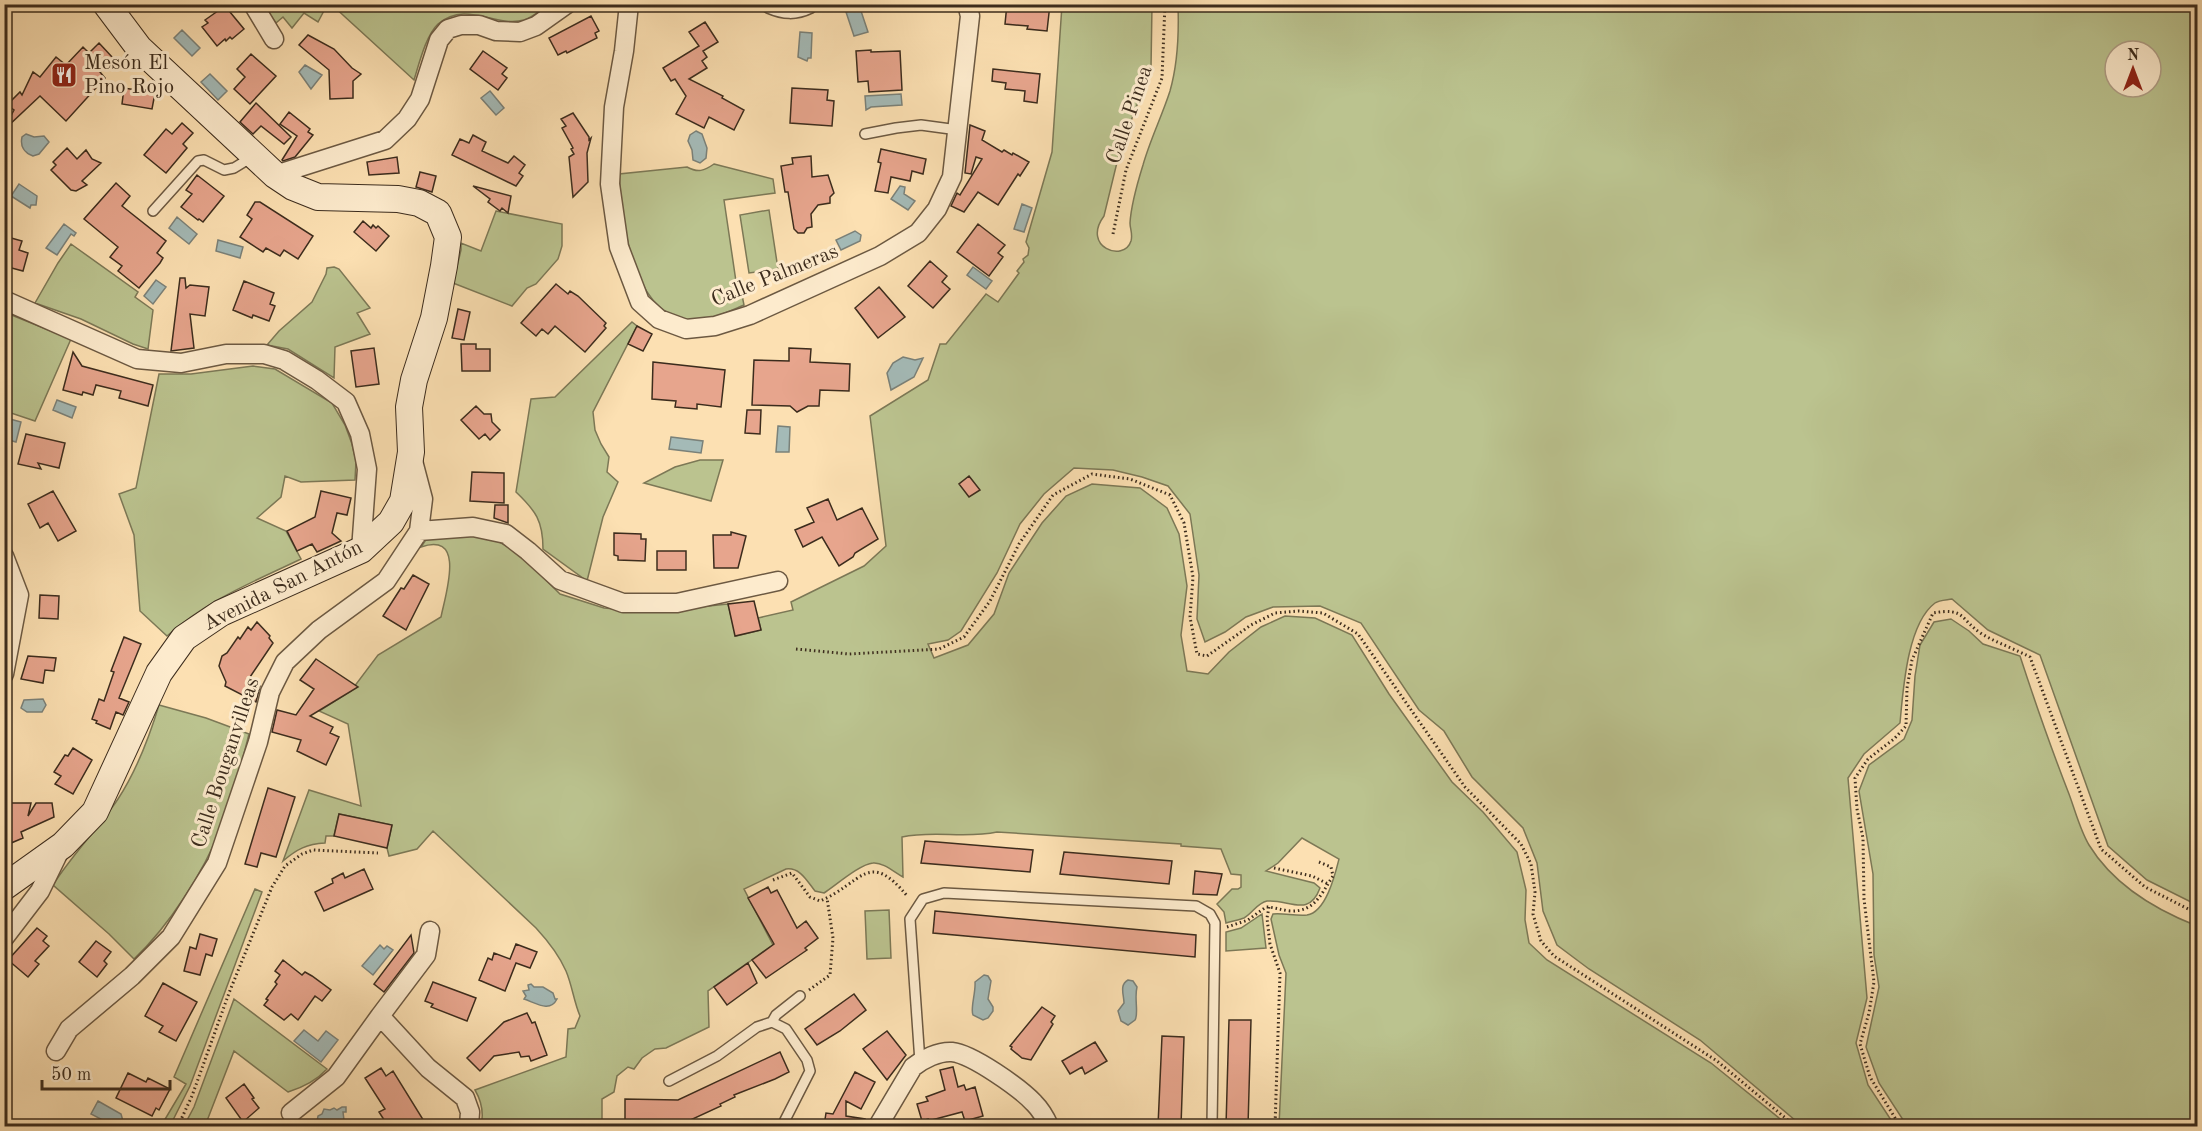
<svg xmlns="http://www.w3.org/2000/svg" width="2202" height="1131" font-family="'Old Standard TT',serif">
	<style>
		.green { fill: #bbc38f; stroke: #7c7856; stroke-width: 1.5; fill-rule: evenodd }
		.water { fill: #a4bab7; stroke: #7a8179; stroke-width: 1.5 }
		.building { fill: #e7a58d; stroke: #3c2c1d; stroke-width: 1.5 }
		.lines { fill: none; stroke-linecap: round; stroke-linejoin: round }
		.lane-casing { stroke: #6c5942; stroke-width: 12 }
		.street-casing { stroke: #6c5942; stroke-width: 21 }
		.secondary-casing { stroke: #3c2c1d; stroke-width: 28 }
		.path { stroke: #3c2c1d; stroke-width: 3; stroke-dasharray: 1.5 3; stroke-linecap: butt }
		.lane { stroke: #fdebcd; stroke-width: 9 }
		.street { stroke: #fdebcd; stroke-width: 18 }
		.secondary { stroke: #fdebcd; stroke-width: 26 }
		.labels { text-anchor: middle; dominant-baseline: central; stroke-width: 6; stroke-linejoin: round; paint-order: stroke }
		.poi-label { font-size: 21px; fill: #3c2c1d; stroke: #fdebcd; text-anchor: start }
		.street-label { font-size: 21px; fill: #3c2c1d; stroke: #fdebcd }
	</style>
	<rect width="100%" height="100%" fill="#fce0b2"/>
	<filter id="stains"><feTurbulence type="fractalNoise" baseFrequency=".00333" numOctaves="4"/><feColorMatrix values="0 0 0 0 .2 0 0 0 0 .09 0 0 0 0 .02 0 0 0 .5 -.17"/></filter>
	<radialGradient id="worn" r=".72"><stop offset=".6" stop-color="#630" stop-opacity="0"/><stop offset="1" stop-color="#630" stop-opacity=".3"/></radialGradient>
	<path class="green" d="M263,5H327L318,22L304,13L292,28L283,17L276,23Z
		M332,5H548C540,10 534,17 524,20C495,28 467,0 438,24C426,35 419,64 414,80Z
		M1062,5H1152L1151,68L1120,150L1104,216C1081,247 1124,263 1131,241C1133,234 1130,229 1130,223C1131,206 1138,181 1143,165C1150,140 1162,116 1170,91C1178,63 1179,33 1178,5H2197V905L2147,880L2108,846L2040,655L1988,630L1952,599C1947,600 1939,600 1935,603C1907,624 1903,691 1900,723L1864,754L1848,778L1867,998L1856,1043L1868,1085L1895,1126H1802L1700,1040L1589,969L1557,945L1543,911L1537,863L1523,828L1472,777L1444,731L1419,710L1361,623L1320,606L1273,607L1246,617L1225,632L1205,642L1197,619L1199,575L1190,514L1168,486L1142,477L1113,470L1074,468L1044,494L1020,524L997,573L961,631L948,640L928,644L934,658L968,645L994,614L1009,573L1042,523L1066,496L1092,484L1140,488L1167,508L1179,534L1187,586L1181,635L1187,671L1208,674L1229,652L1261,627L1285,616L1315,618L1352,635L1389,694L1452,782L1483,812L1517,852L1526,890L1525,920L1529,943L1547,960L1711,1063L1789,1126H1279L1286,973L1279,955L1271,919L1273,914C1284,913 1295,916 1307,915C1326,912 1335,875 1339,859L1302,838L1278,863L1266,871L1314,883L1320,888C1309,918 1289,899 1267,901C1257,903 1253,913 1244,918C1239,920 1232,921 1226,923L1224,912L1217,904L1232,889H1238L1241,887V875L1231,874L1221,849L1181,846V844L997,832C965,839 934,830 902,837L903,877C894,872 883,862 873,863C860,864 835,886 824,893L815,891C807,881 800,867 786,869L744,889L773,945L708,991L709,1027L666,1048L655,1049L642,1058L634,1069L628,1067L617,1076L614,1092L602,1099V1126H481C484,1113 482,1102 475,1090L566,1057L568,1029L575,1028L580,1016C574,1002 572,985 566,971C559,955 548,941 536,928L433,831L417,849L389,856L387,848L392,825L339,814L334,836H326L325,843C307,844 297,849 283,861L309,790L361,806L348,724L319,711L351,691L378,655L441,617C445,596 467,531 421,547L427,538L451,533L489,536L520,554L560,594L604,608L651,612L728,604L736,636L761,630L758,618L793,610L791,602L864,566L886,546L870,416L928,380L940,344H946L986,294L998,302L1019,273L1017,271L1024,262L1023,259L1028,255L1029,248L1026,242L1052,152ZM2115,51H2151V87H2115Z
		M714,164L773,179L775,193L724,200L738,295H742L744,305C732,310 718,317 705,319C633,332 622,223 619,174L687,167C698,173 704,171 714,164Z
		M769,210L778,269L749,273L740,215Z
		M496,211L562,224V246L558,259L536,284L527,288L512,306L453,283L461,250V243L481,251Z
		M71,244L138,292L135,297L153,310L148,349L133,344L81,319L35,303L58,263Z
		M334,267L339,269L370,308L357,313L370,334L335,347L334,378L288,349L267,345L279,331L312,302L326,274L327,268Z
		M4,312L71,339L35,421L5,411Z
		M632,322L637,326L593,412L595,430L601,444L609,457L607,472L618,482L603,517L587,581L543,549C543,521 536,511 516,492L531,399L555,397Z
		M253,366L275,369L332,403L345,425L352,444L356,461L355,480L301,482L285,476L281,497L257,518L286,531L301,559C253,582 207,600 167,636L140,611L134,535L119,494L136,488L159,374H191Z
		M700,460H723L711,501L644,483L675,467Z
		M1951,619L1969,631L1983,644L2020,656C2035,702 2051,748 2069,794C2075,810 2080,830 2089,845C2113,884 2156,910 2197,926V1126H1907L1879,1083L1866,1047L1879,987L1874,955L1873,874L1859,791L1869,765L1904,739L1912,720L1915,676L1920,645L1934,622Z
		M159,705L206,718L249,734C241,766 233,798 221,828C203,873 169,926 134,959L109,934L53,885C72,855 98,829 118,799C137,770 149,738 159,705Z
		M255,889L262,892L190,1086L170,1126H161L186,1084L174,1077Z
		M889,910L891,958L867,959L865,911Z
		M1262,914L1266,948L1226,951V932L1241,928Z
		M234,999L327,1069C316,1081 304,1087 288,1092L234,1051L205,1126H184L194,1107Z"/>
	<path class="water" d="M859,5L868,32L854,36L846,12L853,10L852,6Z
		M182,30L200,48L192,56L174,38Z
		M800,32L812,33L811,58H808L807,61L798,57Z
		M305,65L322,75L311,89L299,72Z
		M210,74L227,91L218,100L201,82Z
		M490,91L504,108L496,115L481,98Z
		M901,94L902,105L871,107L866,110L865,96Z
		M696,131L702,134L707,148L706,158L700,163L693,160L692,150L688,141L690,135Z
		M26,134L34,137L44,136L49,142L39,154L33,156C24,153 20,146 22,137Z
		M19,184L37,196L36,205H31L30,208L11,196Z
		M900,186L905,187L904,194L915,201L908,210L891,199Z
		M1022,204L1032,208L1024,232L1014,229Z
		M177,217L197,234L189,244L169,228Z
		M64,224L76,233L74,236L71,234L57,255L46,248Z
		M855,231L861,235L860,241L841,250L836,240Z
		M218,240L243,247L240,258L216,251Z
		M973,267L992,281L986,289L967,275Z
		M156,280L166,287L153,304L144,296Z
		M903,357L915,360L923,358L914,377L891,390L887,373L893,363Z
		M57,400L76,407L72,418L53,410Z
		M10,419L21,422L16,442L5,439Z
		M778,426L790,427L789,452H776Z
		M671,437L703,441L701,453L669,449Z
		M43,699L46,705L42,712H27L21,708L24,700Z
		M380,945L384,949L387,946L393,950L373,975L362,966Z
		M984,975L988,976L991,981L988,999L993,1007V1011L988,1018L983,1020L973,1015C970,1009 976,992 975,982Z
		M1128,980L1133,981L1137,987C1134,998 1139,1014 1135,1020L1128,1025L1121,1021L1118,1011L1124,1003C1124,995 1119,985 1128,980Z
		M531,984L534,987H543L553,993L555,999H557C550,1013 536,1003 524,999L526,996L523,991L529,990L528,985Z
		M304,1030L318,1041L326,1031L338,1040L321,1062L294,1041Z
		M98,1101L121,1114L123,1121L121,1125L114,1126L91,1114Z
		M342,1107H346V1112H343L344,1120L338,1126H323L317,1121L318,1116L322,1114L324,1109L330,1110L334,1108L337,1110Z"/>
	<path class="building" d="M1007,4H1050L1047,31L1027,29L1028,26L1005,24Z
		M225,6L244,29L232,39L230,37L226,41L225,39L217,46L202,27L208,23L205,20Z
		M591,16L599,31L595,33L597,38L567,53L566,51L558,55L549,38Z
		M705,22L718,42L703,51L707,57L702,61L707,68L689,79L723,96L722,98L744,110L734,130L709,117L704,128L676,114L686,96L675,79L671,81L663,68L699,46L689,32Z
		M308,35L334,49L352,68L361,74L353,81V98L330,99L329,70L299,45Z
		M99,43L113,58L100,72L105,78L66,121L40,96L8,126L6,125L14,110L7,105L20,92L22,95L33,72L40,77L56,57L66,65L83,47L89,53Z
		M871,50V52L900,51L902,90L869,92L868,81L858,82L856,51Z
		M483,51L507,68L502,74L507,78L498,90L470,69Z
		M251,54L276,76L250,104L234,89L245,77L237,69Z
		M993,69L1040,74L1037,103L1024,101L1025,91L1005,89L1006,83L992,81Z
		M124,88L155,93L152,109L122,104Z
		M792,88L828,90L827,100L834,101L832,126L790,123Z
		M256,103L291,137L284,144L261,126L253,134L240,122Z
		M289,112L310,129L308,132L313,135L295,157L283,161L282,160L297,136L280,124Z
		M573,113L589,137V140L591,138L587,153L588,182L573,197L569,157L574,154L571,149L573,148L562,128L566,126L561,119Z
		M182,123L193,133L183,144L187,148L166,173L144,155L166,129L172,134Z
		M970,125L985,131L982,140L1002,152L1004,150L1012,155L1013,153L1029,162L1020,176L1018,174L998,205L978,192L964,212L951,206L957,193L960,195L982,159L976,157L971,174L965,173Z
		M473,135L486,142L482,151L508,163L514,156L525,165L519,173L523,176L516,186L452,155L460,139L469,143Z
		M67,148L77,159L86,150L92,159L101,163L82,181L87,185L76,191L71,190L51,170L56,165L53,162Z
		M881,149L926,159L923,174L912,171L910,181L891,177L888,193L875,191L881,163L878,162Z
		M811,156L812,177L828,175L834,193L830,197V203L818,205L811,214L812,227L807,228L804,233H798L794,229L788,192H785L781,166L793,164L792,158Z
		M397,157L399,173L369,175L367,162Z
		M420,172L436,176L432,192L416,187Z
		M197,175L224,196L203,222L199,219L198,220L181,207L192,194L186,190Z
		M116,183L130,196L122,206L166,241L157,253L163,258L160,263L139,288L118,271L122,266L110,257L118,247L84,219Z
		M473,186L511,196L508,213L502,208L500,211L488,202L490,199Z
		M255,202H260L313,236L298,259L284,250L280,256L266,248L263,252L240,237L252,219L247,215Z
		M363,221L371,228L373,225L376,228L378,226L389,236L376,251L354,232Z
		M978,224L1005,245L998,253L1003,257L989,276L957,252Z
		M4,236L22,241L19,250L28,253L23,271L4,266Z
		M930,261L947,276L942,282L950,289L933,308L908,286Z
		M180,278H185L186,288L190,285L209,287L205,316L190,314L194,348L171,351Z
		M244,281L274,293L270,304L275,306L269,321L253,315L252,318L233,310Z
		M556,284L568,294L570,291L578,296L606,323L604,326L606,328L585,352L555,326L548,334L542,329L536,336L521,323Z
		M879,287L905,317L878,338L855,308Z
		M458,309L470,312L464,340L452,338Z
		M637,326L652,334L643,351L628,344Z
		M461,344H476V349H490V371H462Z
		M374,348L379,384L356,387L351,351Z
		M789,348L811,349L810,362L850,364L849,391L820,390L819,406H808L797,412L790,406L752,405L754,360L789,361Z
		M73,352L82,366L153,385L148,406L119,398L121,391L96,385L93,395L83,392L82,395L63,390Z
		M653,362L725,370L721,407L697,404V409L675,407L676,401L652,399Z
		M476,406L484,414H491L492,422L500,430L490,440L485,434L479,439L461,420Z
		M747,410H761L760,434L745,433Z
		M26,434L65,443L59,468L38,463L41,469L18,464Z
		M472,472L504,473V503L470,501Z
		M969,476L980,490L969,497L959,484Z
		M53,491L76,531L58,541L48,523L40,528L28,504Z
		M321,491L351,498L347,515L337,513L332,533L341,541L317,552L312,544L297,551L287,531L315,517Z
		M828,499L837,520L862,508L878,539L855,553L853,557L839,566L822,537L803,547L795,530L814,522L807,508Z
		M495,505H508V523L494,518Z
		M731,532L746,536L738,568H714L713,535H731Z
		M614,533L641,534V539H646L645,561L618,560V556L614,555Z
		M657,551H686V570H657Z
		M413,575L429,584L406,630L383,616L401,588L404,589Z
		M40,595L59,596L58,619L39,618Z
		M754,601L761,630L735,636L728,604Z
		M257,622L270,636L269,638L273,643L248,680L260,686L256,702L225,686L226,682L219,666L222,656L227,653L238,637L240,639L248,627L251,630Z
		M124,637L141,644L119,698L129,702L123,715L116,712L110,729L96,723L97,721L92,719L99,699L104,701L114,672L111,671Z
		M28,656L56,658L54,671L45,670L43,683L21,679Z
		M316,659L358,687L310,716L333,727L330,733L339,737L326,765L297,751L301,740L272,732L277,710L296,715L314,689L300,680Z
		M73,748L92,760L73,794L55,784L61,776L54,772L65,755L68,756Z
		M268,788L295,797L276,857L261,853L257,867L245,864Z
		M6,803H31L28,816L36,803H52L54,817L21,832L23,838L4,846Z
		M339,814L392,825L387,848L334,836Z
		M925,841L1033,850L1030,872L921,863Z
		M1064,852L1172,861L1169,884L1060,874Z
		M364,869L373,889L324,911L315,892L333,883L332,879L343,873L345,878Z
		M1195,871L1222,874L1217,895L1193,894Z
		M768,887L771,893L777,890L797,928L806,921L818,938L805,948L807,950L766,978L752,960L774,944L748,898Z
		M935,911L1196,935L1195,957L933,933Z
		M37,928L47,936L43,941L49,946L35,961L39,964L28,977L8,960Z
		M200,934L217,939L212,956L206,954L200,975L184,971L190,947L196,949Z
		M411,935L414,953L384,992L374,984Z
		M96,941L111,952L104,961L107,964L97,977L79,962Z
		M516,944L537,952L530,968L516,963L505,991L479,980L488,958L492,960L494,953L510,959Z
		M283,960L302,975L305,972L312,976L331,990L322,1001L315,996L298,1020L291,1014L284,1020L264,1005L268,1000L266,999L277,984L275,982L280,975L275,971Z
		M748,963L757,983L727,1005L714,987Z
		M433,982L476,998L467,1021L431,1007L433,1004L425,1001Z
		M163,983L197,1002L176,1041L159,1032L163,1026L145,1016Z
		M854,994L866,1010L840,1031L817,1045L805,1029Z
		M1042,1007L1055,1016L1051,1022L1053,1024L1031,1060L1022,1058L1011,1049L1012,1047L1010,1046Z
		M527,1013L532,1023L535,1022L547,1055L531,1061L529,1056L521,1057L519,1052L494,1056L480,1071L467,1058L504,1022Z
		M1229,1020H1251L1248,1126H1226Z
		M887,1031L906,1055L887,1080L863,1049Z
		M1162,1036L1184,1037L1181,1126H1158Z
		M1095,1042L1107,1061L1085,1074L1082,1067L1070,1074L1062,1061Z
		M780,1052L789,1072L775,1079L734,1095L735,1097L720,1104L721,1106L684,1123L641,1122L637,1120H625V1099L678,1100Z
		M953,1067L958,1087L964,1085L966,1090L975,1087L983,1116L965,1121L962,1112L928,1121V1119L922,1121L917,1104L928,1101L926,1097L945,1090L940,1070Z
		M381,1068L386,1076L393,1071L427,1126H388L379,1112L385,1109L365,1078Z
		M855,1072L875,1082L861,1109L846,1101V1116L865,1119L864,1126H824L826,1113L833,1114Z
		M128,1073L146,1082L148,1078L170,1089L159,1110L156,1108L152,1116L116,1098Z
		M244,1084L254,1098L252,1099L259,1108L243,1122L226,1098Z"/>
	<g class="lines">
		<g class="lane-casing">
			<path id="lane" d="M865,134L896,128L921,125L958,130
				M153,211L198,161L204,160L224,170L234,168L252,157
				M772,1022L776,1015L800,996
				M920,1062L910,919L923,899L944,893L1196,906L1210,914L1215,923L1212,1126
				M669,1081L717,1056L757,1027L772,1022L786,1029L807,1060L810,1071L782,1126"/>
		</g>
		<g class="street-casing">
			<path id="street" d="M253,4L274,39
				M629,4L624,51L614,107L610,184L619,247L640,302L659,319L686,329L715,326L750,315L880,256L918,233L937,209L952,177L970,16L967,4
				M770,4C784,10 795,11 809,4
				M275,175L385,140L407,119L420,99L439,40L448,29L461,25H479L496,31L520,32L536,26L567,4
				M4,300L137,359L181,363L226,354H264L284,360L317,380L346,402L360,434L367,469L361,550
				M419,531L473,527L506,534L528,551L560,580L623,603H677L778,581
				M4,556L19,595L4,674
				M430,931L426,955L380,1016L428,1068L465,1098L470,1112L469,1126
				M4,938L40,891L61,848
				M56,1051L69,1029L132,976L171,937L217,863L258,742L270,692L285,662L319,630L386,581L419,531L423,499L413,461
				M291,1113L336,1077L380,1016
				M878,1126L913,1067C923,1059 939,1051 952,1052C972,1054 1020,1088 1034,1103C1041,1110 1045,1117 1049,1126"/>
		</g>
		<g class="secondary-casing">
			<path id="secondary" d="M4,887L63,845L95,812L159,673L184,638L221,613L361,550L391,522L403,501L411,452L409,407L414,380L434,318L444,266L448,237L438,213L419,203L398,199L318,197L293,187L275,175L139,48L106,4"/>
		</g>
		<path class="path" d="M1113,234L1126,170L1162,78L1165,4
			M796,649L849,654L939,649L964,637L990,601L1019,544L1053,495L1092,474L1130,479L1170,495L1184,523L1193,577L1190,617L1197,654L1207,656L1251,625L1275,613L1298,611L1323,613L1358,634L1465,787L1521,844L1531,864L1535,892L1533,914L1541,941L1554,956L1717,1061L1795,1126
			M1274,868L1312,876L1328,884
			M773,880L792,873L810,897L820,901C863,883 868,848 908,897
			M1269,907L1267,918L1270,944L1280,973L1275,1126
			M1227,927L1248,920L1266,907C1274,907 1281,910 1290,911C1315,912 1321,894 1333,876L1331,867L1319,862
			M809,990L830,975L833,938L827,898
			M178,1126L192,1096L229,993L272,887L285,866L302,854L313,850L378,853
			M1900,1126L1870,1077L1860,1044L1869,1013L1874,982L1864,899L1863,838L1857,809L1855,778L1868,759L1894,739L1906,726L1907,688L1912,660L1933,613C1966,607 1960,620 1982,634C1997,643 2015,649 2030,657L2101,849L2145,887L2198,914"/>
		<use href="#lane" class="lane"/>
		<use href="#street" class="street"/>
		<use href="#secondary" class="secondary"/>
	</g>
	<defs>
		<g id="restaurant-square" transform="scale(1.35)"><rect x="-9" y="-9" width="18" height="18" rx="4" fill="#8f2418" stroke="#fdebcd"/><path d="M-5-6h1v4h1v-4h1v4h1v-4h1v5L-1.5 .5V6h-2V.5L-5-1ZM5-6V6H3V1.5H1.5Q1.5-4 5-6Z" fill="#fff"/></g>
	</defs>
	<g fill-rule="evenodd">
		<use href="#restaurant-square" x="64" y="75"/>
	</g>
	<g class="labels">
		<g class="poi-label">
			<text x="84" y="63">Mesón El<tspan x="84" dy="24">Pino Rojo</tspan></text>
		</g>
		<g class="street-label">
			<text transform="translate(1130 115) rotate(-71)">Calle Pinea</text>
			<text transform="translate(775 276) rotate(-22)">Calle Palmeras</text>
			<text transform="translate(283 586) rotate(-27)">Avenida San Antón</text>
			<text transform="translate(226 763) rotate(-72)">Calle Bouganvilleas</text>
		</g>
	</g>
	<rect width="2202" height="1131" fill="none" stroke="#fce0b2" stroke-width="24"/>
	<rect x="6" y="6" width="2190" height="1119" fill="none" stroke="#3c2c1d" stroke-width="3"/>
	<rect x="12" y="12" width="2178" height="1107" fill="none" stroke="#3c2c1d" stroke-width="1.5"/>
	<g transform="translate(2133 69)"><circle r="28" fill="#fdebcd" stroke="#b09f87" stroke-width="1.5"/>
	<path d="M0-4.5L10 22L0 15L-10 22Z" fill="#8f2418"/>
	<text y="-9" font-size="16" font-weight="bold" text-anchor="middle" fill="#3c2c1d">N</text>
	</g>
	<path d="M42 1080v9h128v-9" fill="none" stroke="#3c2c1d" stroke-width="3"/>
	<text x="51" y="1080" font-size="18" fill="#3c2c1d" stroke="#fdebcd" stroke-width="4.5" paint-order="stroke">50 m</text>
	<rect width="100%" height="100%" filter="url(#stains)"/>
	<rect width="100%" height="100%" fill="url(#worn)"/>
</svg>
